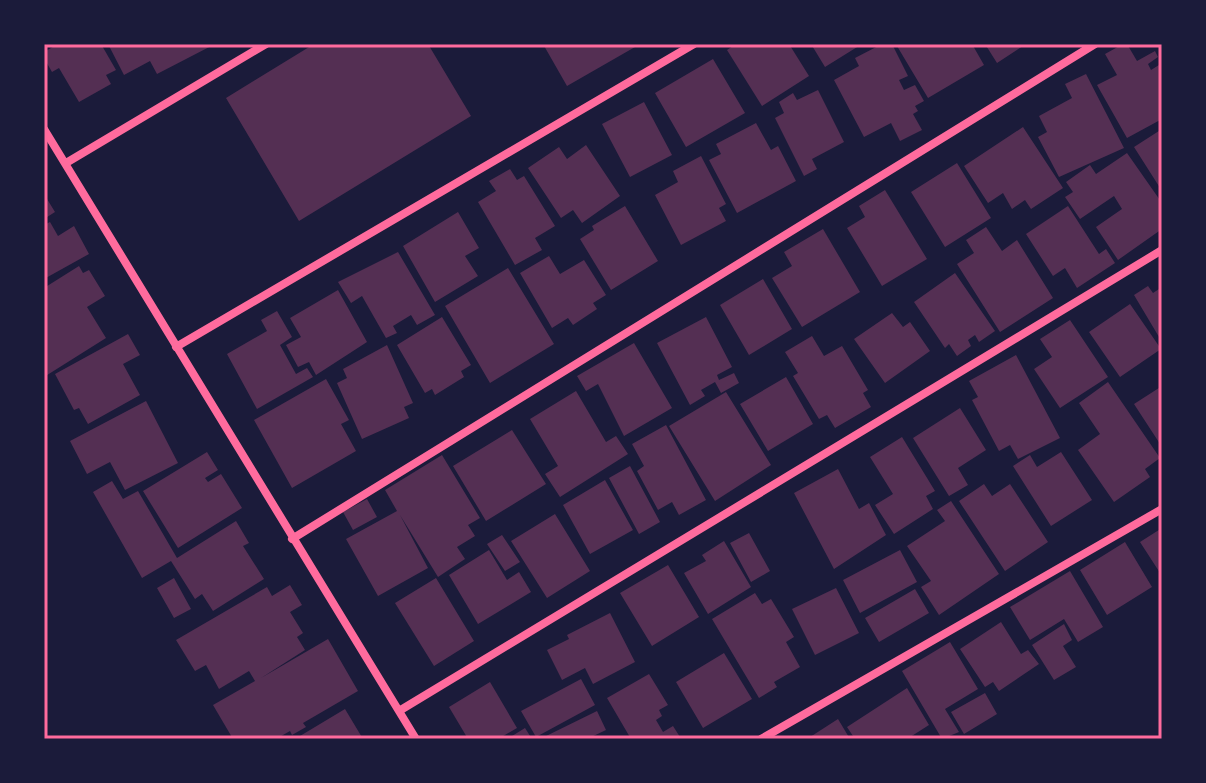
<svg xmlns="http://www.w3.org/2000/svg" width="1206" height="783" font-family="'Work Sans',sans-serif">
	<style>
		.building { fill: #542f53 }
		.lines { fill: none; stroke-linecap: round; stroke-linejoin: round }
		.minor { stroke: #ff6b9d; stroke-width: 8 }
		.neatline { fill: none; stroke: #ff6b9d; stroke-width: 3 }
	</style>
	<rect width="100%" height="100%" fill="#1b1b3a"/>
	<path class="building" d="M58,44H101L116,70L106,75L111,84L79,102L59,68L52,72L44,58V52Z
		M108,44H215L157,74L150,61L124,75Z
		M314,44H428L471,116L299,221L226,98Z
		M543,44H634L635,47L567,86Z
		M736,44H789L809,76L762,106L727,50Z
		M811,44H862L825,67Z
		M882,44H892L908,76L899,80L904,90L915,85L924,101L915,106L918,111L913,114L922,130L900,141L891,123L864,137L834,80L859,66L855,58Z
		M900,44H972L984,65L928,98L897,46Z
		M985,44H1026L997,63Z
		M1123,44H1127L1137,61L1155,51L1158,57L1148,64L1151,70L1159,65L1162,71V119L1127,138L1097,85L1117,75L1105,54Z
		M713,59L745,113L686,147L655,93Z
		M1086,74L1124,148L1059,177L1038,137L1047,132L1039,116L1072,98L1065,84Z
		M818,90L844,142L812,159L817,169L804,176L775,118L784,113L779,102L793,93L797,100Z
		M644,102L672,155L630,177L602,124Z
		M756,123L771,150L778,146L796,181L737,213L709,160L721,154L716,144Z
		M1023,127L1063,188L1031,209L1025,200L1012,209L1003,193L988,203L964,166Z
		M1162,129V191L1134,147Z
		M586,145L620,196L582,223L573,210L561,218L528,168L559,147L567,159Z
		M1127,153L1162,203V229L1118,260L1096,227L1122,209L1114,196L1080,219L1065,197L1073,192L1066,182L1090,165L1096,174Z
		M701,156L726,204L719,208L726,221L681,245L655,195L678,182L673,171Z
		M957,163L991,218L945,247L911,192Z
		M510,169L517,180L524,176L555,226L535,238L542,250L515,265L478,202L496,191L489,181Z
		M885,190L927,259L882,286L847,228L865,217L859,206Z
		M44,194L55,212L44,219Z
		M625,206L658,261L611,290L580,239L594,230L592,226Z
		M1068,206L1099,254L1106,249L1115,263L1077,288L1065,268L1053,276L1026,234Z
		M458,212L479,248L465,256L478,276L435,302L403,246Z
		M50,222L58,236L74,226L89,254L44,279V225Z
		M986,227L1002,251L1017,240L1053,298L1000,332L957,264L974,253L966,240Z
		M823,229L860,292L802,327L772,278L792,266L784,252Z
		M398,252L435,315L417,325L411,315L393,326L397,333L386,338L362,296L351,303L338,282Z
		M549,256L560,274L584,260L606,295L593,303L597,309L573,325L568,318L552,328L520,273Z
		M79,266L83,273L89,270L105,296L87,307L106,338L44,377V288Z
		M508,268L554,344L490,383L445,306Z
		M955,273L995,331L979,342L975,335L968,340L971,346L957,356L949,344L945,348L914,302Z
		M763,279L792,329L749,355L720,305Z
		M1148,286L1153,293L1162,287V342L1134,295Z
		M338,290L367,342L316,375L309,362L298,367L286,345L301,337L290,318Z
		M1130,304L1161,349L1120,377L1089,332Z
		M277,311L292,337L280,345L296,374L307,368L313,377L257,409L227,354L267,331L261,320Z
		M892,313L903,327L910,322L930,351L885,383L854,339Z
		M442,317L471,365L461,371L464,377L435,395L432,389L425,393L397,345Z
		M706,317L732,367L717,375L719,380L734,373L739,383L721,393L715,382L701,390L705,396L690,405L657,343Z
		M1070,320L1108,377L1060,408L1034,369L1052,357L1040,339Z
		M128,334L140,355L123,364L140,395L88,424L79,408L74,410L55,374Z
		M812,336L824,356L842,346L868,390L863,393L871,407L835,428L827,415L819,419L793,376L798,373L785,352Z
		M634,343L672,408L624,436L598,384L586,391L577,376Z
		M387,345L413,403L404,407L409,418L362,439L337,383L347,378L343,369Z
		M1016,355L1060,438L1018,459L1010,445L999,451L972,400L978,397L969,381Z
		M786,377L813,424L768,451L740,404Z
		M326,379L349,420L341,424L356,451L292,488L254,420Z
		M1108,382L1160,458L1145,469L1150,477L1114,502L1078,450L1100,434L1079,403Z
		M1162,386V447L1134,404Z
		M576,391L606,442L616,436L628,454L560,497L545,474L558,466L530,419Z
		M726,392L771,465L715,501L669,426Z
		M146,401L178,463L125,490L110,462L87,474L70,441Z
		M960,408L986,450L958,468L968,485L949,496L913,438Z
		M666,425L706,500L679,515L672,502L658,510L637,471L644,466L632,444Z
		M512,430L546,484L486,521L453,466Z
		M902,437L935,491L926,496L933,509L894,534L875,505L893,494L870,457Z
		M207,452L218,470L205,478L208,482L221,474L242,508L178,548L143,491Z
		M1061,452L1092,500L1051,526L1013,466L1030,455L1037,467Z
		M442,455L480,518L468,525L475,536L457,547L465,559L438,577L400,515L428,568L378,596L346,539L397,511L385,490Z
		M630,466L660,522L639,534L609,478Z
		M838,469L859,509L869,503L886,535L834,569L794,493Z
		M605,480L633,530L590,554L563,505Z
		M112,481L123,499L138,491L177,558L236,521L249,543L243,546L264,579L213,611L202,594L195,599L171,561L142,578L93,492Z
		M984,484L992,496L1010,484L1048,542L1005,571L959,501Z
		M367,499L377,517L353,530L343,512Z
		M951,501L999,574L939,615L921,587L931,581L907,546L945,521L937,510Z
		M555,514L590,571L547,598L511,541Z
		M1162,528V576L1140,542Z
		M749,533L770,571L751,582L730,543Z
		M502,535L520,562L505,571L487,544Z
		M724,541L751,587L708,614L684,573L706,561L702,555Z
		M1125,542L1152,587L1107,615L1080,570Z
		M489,550L507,580L519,572L531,592L478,624L449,575Z
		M900,550L917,582L860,613L843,580Z
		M668,565L699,617L652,646L620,593Z
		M1070,571L1103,627L1078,642L1064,619L1030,640L1010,607Z
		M174,578L191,609L174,618L157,588Z
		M436,578L474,641L434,666L395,603Z
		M290,585L302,605L290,612L303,633L297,637L305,650L261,678L328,639L358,691L303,723L306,727L292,735L290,731L276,739H233L213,705L255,681L249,671L219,689L206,665L195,671L176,640L267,587L272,596Z
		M836,588L859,633L815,655L792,609Z
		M915,589L929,613L879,642L865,618Z
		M755,593L762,604L771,599L794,637L786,642L800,667L774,682L777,687L759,698L712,619Z
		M610,613L635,662L593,684L585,668L562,680L547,650L569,639L567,635Z
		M1001,622L1021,654L1028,650L1039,664L999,691L993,682L985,687L960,649Z
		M1064,624L1072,640L1063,646L1076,667L1054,680L1032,645Z
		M950,642L978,689L945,709L959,732L942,739L902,671Z
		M724,653L752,699L703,728L676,682Z
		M649,674L668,705L659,710L662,716L656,720L663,732L673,726L680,737L676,739H631L607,698Z
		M581,679L595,705L536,737L521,711Z
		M490,682L517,728L498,739H468L449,707Z
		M907,688L929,725L907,739H855L847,727Z
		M985,693L997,714L964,734L951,712Z
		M345,709L363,739H302L300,736Z
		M597,711L606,730L587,739H540Z
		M838,719L850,739H807Z
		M525,728L532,739H507Z"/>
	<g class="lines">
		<path class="minor" d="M44,129L416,739
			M66,163L266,44
			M176,347L694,44
			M292,539L1095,44
			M399,711L1162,250
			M761,739L1162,509"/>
	</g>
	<rect width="1206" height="783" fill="none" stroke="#1b1b3a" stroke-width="92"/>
	<rect x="46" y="46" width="1114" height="691" class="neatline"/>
</svg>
